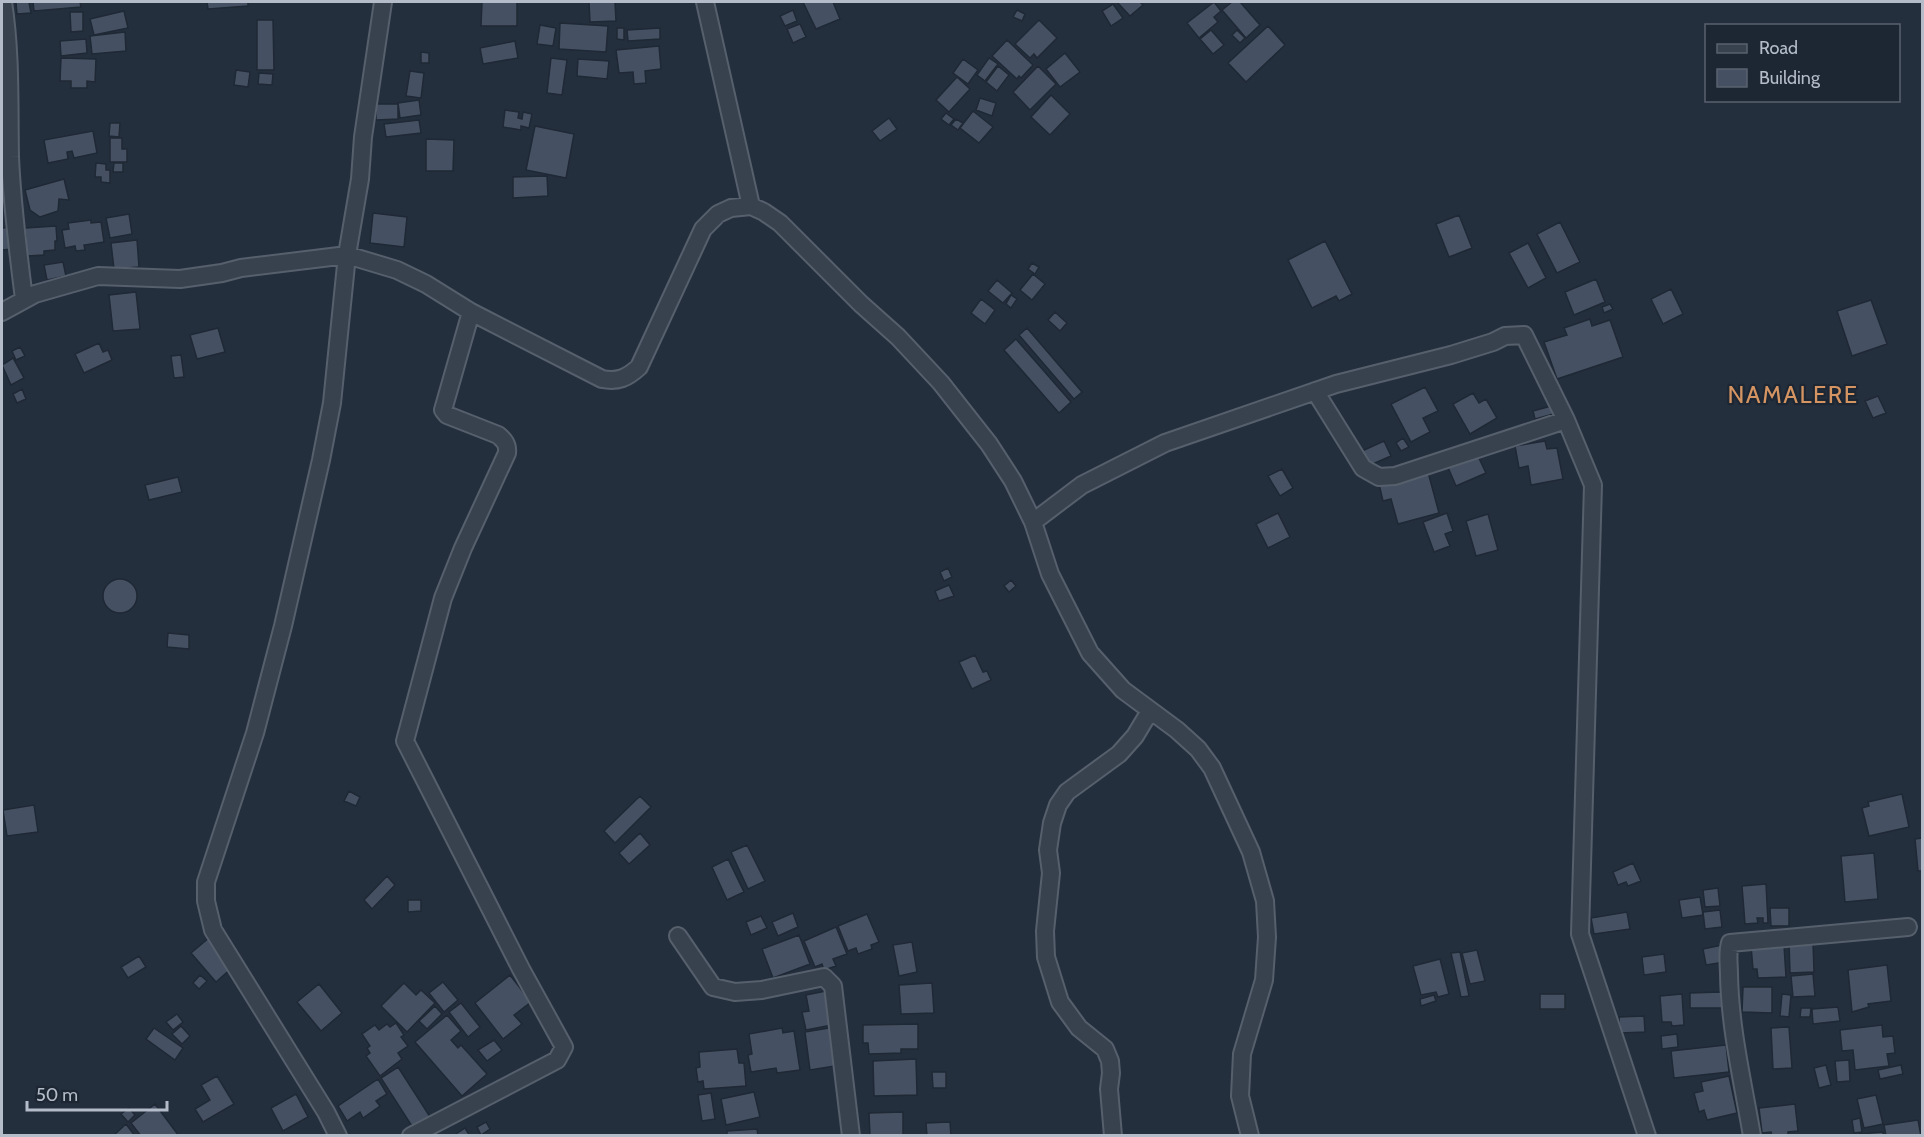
<svg xmlns="http://www.w3.org/2000/svg" width="1924" height="1137" font-family="Cabin,sans-serif">
	<style>
		.building { fill: #455162; stroke: #1f2835; stroke-width: 1.5 }
		.lines { fill: none; stroke-linecap: round; stroke-linejoin: round }
		.street-casing { stroke: #565f6c; stroke-width: 20 }
		.street { stroke: #38414e; stroke-width: 16 }
		.labels { text-anchor: middle; dominant-baseline: central; stroke-width: 4.5; stroke-linejoin: round; paint-order: stroke }
		.quarter-label { font-size: 24px; letter-spacing: 1.5px; fill: #d59563; stroke: #1d2633 }
	</style>
	<rect width="100%" height="100%" fill="#242f3e"/>
	<path class="building" d="M16,2H29L31,13L17,14Z
		M33,2H80L81,7L34,11Z
		M207,2H248V6L208,9Z
		M482,2H517V26H481Z
		M589,2H615L616,21L590,22Z
		M803,2H833L840,19L816,29Z
		M1117,2H1140L1143,5L1130,16Z
		M1214,2L1221,11L1214,17L1218,22L1199,38L1187,23Z
		M1232,2H1240L1260,25L1246,38L1222,10Z
		M1113,4L1123,18L1111,26L1102,11Z
		M793,10L797,21L785,26L780,16Z
		M1017,10L1025,14L1022,21L1013,17Z
		M124,11L128,28L94,35L90,19Z
		M70,12H83V31L71,32Z
		M257,20H273L274,70H257Z
		M1039,20L1057,38L1037,58L1034,54L1030,58L1015,44Z
		M560,23L608,26L606,52L559,49Z
		M800,24L806,37L793,43L787,29Z
		M540,25L556,28L553,46L537,44Z
		M1268,26L1285,45L1246,82L1228,63Z
		M617,28H624V40L617,39Z
		M660,28V39L628,41L627,30Z
		M1211,30L1224,45L1213,54L1200,39Z
		M1237,30L1245,38L1240,43L1232,35Z
		M125,32L126,51L92,54L90,36Z
		M86,39L87,53L61,56L60,41Z
		M1007,40L1033,65L1021,78L1019,76L1017,79L992,56Z
		M515,41L518,58L483,64L480,48Z
		M659,46L661,69L645,71L646,83L634,84L633,72L619,73L616,50Z
		M421,52L429,53V63H421Z
		M1065,53L1080,72L1060,87L1046,69Z
		M61,58L96,59L95,82L87,81V88H71V81H60Z
		M551,58L567,60L562,95L547,93Z
		M989,58L998,64L985,81L977,75Z
		M578,59L609,61L607,79L577,76Z
		M963,59L978,70L968,84L953,73Z
		M998,66L1009,75L997,91L986,82Z
		M1038,66L1056,84L1030,110L1013,92Z
		M236,70L250,72L248,87L234,85Z
		M410,71L424,73L421,98L406,96Z
		M259,73L273,74L272,85L258,84Z
		M957,77L970,89L949,112L936,100Z
		M1051,95L1070,114L1050,135L1031,117Z
		M980,98L996,103L992,116L976,110Z
		M419,100L421,115L400,118L398,103Z
		M376,104H398V119L376,120Z
		M505,110L519,112L518,118L522,119L523,112L532,114L529,128L521,126V130L503,127Z
		M973,111L993,127L979,143L960,128Z
		M946,113L954,119L949,125L941,119Z
		M889,118L897,129L880,141L872,131Z
		M956,119L963,123L958,130L951,125Z
		M419,120L421,133L386,137L384,124Z
		M110,123H120L119,137L109,136Z
		M535,126L574,134L566,178L526,170Z
		M93,131L97,153L74,158L72,151L67,152L68,159L48,163L44,140Z
		M110,138H122V149H127V162H110Z
		M426,139L454,140L453,171H426Z
		M96,163L106,164V170H110V183L101,182V177H95Z
		M114,163H123V172H113Z
		M547,176L548,196L513,198V177Z
		M64,179L69,200L59,199L58,211L40,217L30,210L25,190Z
		M373,213L407,217L404,247L370,243Z
		M129,214L132,234L110,238L106,218Z
		M1459,215L1472,248L1449,257L1436,224Z
		M91,220V223L101,222L104,242L84,245L85,250L76,251L75,246L65,248L62,230L69,229L68,223Z
		M1560,222L1580,262L1557,273L1537,234Z
		M56,226L57,241H55V250L44,251V255L27,256L25,228Z
		M11,227L13,249L2,250V228Z
		M137,240L139,267L114,269L111,243Z
		M1325,241L1352,294L1339,301L1336,296L1312,308L1288,260Z
		M1528,243L1546,278L1528,288L1509,253Z
		M63,262L66,276L47,280L44,265Z
		M1032,263L1039,267L1035,274L1028,269Z
		M1033,274L1045,284L1032,300L1020,290Z
		M1596,279L1605,302L1574,315L1565,292Z
		M997,280L1012,293L1003,303L988,291Z
		M1671,289L1683,314L1663,324L1651,299Z
		M136,292L140,329L113,331L109,295Z
		M1011,295L1017,299L1011,308L1006,304Z
		M981,299L995,310L985,324L971,313Z
		M1871,300L1887,344L1852,356L1837,311Z
		M1610,304L1613,309L1604,313L1602,307Z
		M1055,312L1067,323L1060,331L1048,320Z
		M1590,319L1592,326L1610,320L1623,357L1557,379L1544,342L1567,335L1564,328Z
		M218,328L225,352L197,359L190,335Z
		M1027,328L1082,392L1074,399L1019,335Z
		M1016,339L1071,402L1059,413L1004,350Z
		M99,343L103,352L108,350L112,360L84,373L75,354Z
		M20,347L25,356L16,360L12,351Z
		M181,355L184,377L174,378L171,356Z
		M13,358L24,378L11,385L2,365Z
		M1425,387L1438,411L1423,418L1430,432L1411,442L1391,404Z
		M22,389L26,399L17,403L13,394Z
		M1473,393L1479,403L1486,399L1497,418L1470,434L1453,404Z
		M1878,396L1886,413L1873,418L1865,401Z
		M1555,405L1557,413L1535,419L1533,411Z
		M1403,438L1409,447L1401,451L1396,443Z
		M1384,441L1391,456L1368,466L1362,451Z
		M1545,441L1547,449L1557,448L1563,479L1531,485L1528,466L1519,468L1515,446Z
		M1476,452L1486,473L1456,486L1447,465Z
		M1282,469L1293,488L1280,496L1268,476Z
		M1428,472L1439,513L1398,524L1391,499L1383,501L1379,484Z
		M178,477L182,492L149,500L145,485Z
		M1278,513L1290,537L1268,548L1256,524Z
		M1447,513L1453,531L1445,534L1450,546L1434,552L1423,522Z
		M1488,514L1498,550L1476,556L1466,521Z
		M948,568L952,577L944,581L940,572Z
		M103 596a17 17 0 1 1 34 0a17 17 0 1 1-34 0Z
		M1011,580L1016,586L1009,592L1004,586Z
		M949,585L954,596L939,601L935,591Z
		M168,633L189,635V649L167,647Z
		M975,655L983,672L987,671L991,680L972,689L959,662Z
		M349,791L360,797L356,806L344,801Z
		M1902,794L1909,827L1869,836L1862,808L1869,806L1868,802Z
		M640,796L651,807L615,843L604,831Z
		M34,805L38,832L7,836L3,810Z
		M640,833L650,845L629,864L619,853Z
		M1922,838V871H1918L1915,839Z
		M747,845L765,881L748,889L731,852Z
		M1874,853L1878,899L1845,902L1841,856Z
		M728,859L744,892L727,900L712,867Z
		M1633,863L1641,881L1628,886L1626,882L1618,885L1613,872Z
		M387,876L395,885L372,909L364,900Z
		M1766,884L1768,923H1763V918H1757L1758,923L1745,924L1742,886Z
		M1718,888L1720,906L1705,907L1703,890Z
		M1700,897L1703,915L1682,918L1679,900Z
		M408,900H421V911L408,912Z
		M1770,908H1789V926H1771Z
		M1720,910L1722,927L1705,929L1703,912Z
		M1627,912L1630,929L1594,934L1591,918Z
		M793,913L798,927L778,936L772,922Z
		M867,914L879,942L871,945L872,949L858,954L856,948L848,951L838,926Z
		M761,916L767,928L751,935L746,922Z
		M836,927L847,954L833,959L836,966L824,970L822,964L815,967L804,941Z
		M799,935L810,964L773,978L762,949Z
		M210,937L234,966L216,982L191,953Z
		M912,942L917,972L899,976L893,945Z
		M1789,942H1813L1814,972L1790,973Z
		M1722,945L1725,962L1706,965L1703,949Z
		M1784,945L1786,977L1758,978L1757,969H1753L1751,946Z
		M1477,950L1485,981L1470,984L1462,953Z
		M1460,952L1469,996L1461,997L1451,953Z
		M1664,954L1666,972L1644,975L1642,957Z
		M139,956L146,967L128,978L121,967Z
		M1440,959L1449,994L1438,997L1436,992L1421,995L1413,966Z
		M1887,965L1891,1001L1868,1004L1869,1007L1852,1012L1848,970Z
		M1813,974L1815,996L1793,997L1791,976Z
		M200,975L207,981L199,989L193,983Z
		M510,975L531,1002L514,1015L522,1024L503,1039L475,1003Z
		M443,982L458,1000L444,1012L429,993Z
		M404,983L416,995L421,990L435,1003L407,1032L381,1006Z
		M932,983L934,1013L901,1014L899,985Z
		M319,984L342,1013L321,1031L297,1002Z
		M1743,987H1772V1013L1742,1012Z
		M826,991L832,1025L806,1030L802,1012L809,1011L806,995Z
		M1721,992L1722,1008H1690V993Z
		M1540,994H1565V1009H1540Z
		M1682,994L1684,1025L1672,1026L1671,1022H1662L1660,996Z
		M1782,994L1791,995L1789,1017L1780,1016Z
		M1434,995L1436,1001L1421,1006L1420,999Z
		M461,1003L480,1027L468,1037L449,1012Z
		M435,1006L442,1014L427,1029L419,1021Z
		M1838,1007L1840,1021L1813,1024L1812,1009Z
		M1801,1008H1811L1810,1017H1800Z
		M177,1014L183,1022L173,1030L166,1022Z
		M447,1015L461,1031L451,1040L458,1048L461,1045L487,1074L462,1096L415,1042Z
		M1644,1016L1645,1032L1620,1033L1619,1017Z
		M396,1023L404,1035L401,1037L408,1046L398,1053L402,1059L380,1076L366,1056L370,1053L367,1048L370,1046L362,1034L375,1025L379,1030L387,1024L390,1027Z
		M918,1024V1049H901V1053L869,1054L868,1043H863V1025Z
		M1882,1025L1883,1037L1893,1036L1895,1053L1887,1054L1889,1066L1855,1070L1853,1050L1842,1051L1840,1030Z
		M181,1026L190,1036L182,1044L172,1034Z
		M835,1027L841,1065L810,1070L805,1032Z
		M1789,1027L1792,1068L1773,1069L1771,1028Z
		M154,1028L183,1048L175,1060L146,1039Z
		M782,1028L783,1033L794,1031L800,1070L777,1073L776,1068L751,1072L748,1055L752,1054L749,1034Z
		M1677,1034L1678,1047L1662,1049L1661,1036Z
		M494,1040L502,1050L487,1061L478,1050Z
		M1726,1045L1729,1072L1674,1078L1671,1051Z
		M737,1049L739,1063H744L746,1086L704,1089L703,1081L698,1082L696,1068L700,1067L699,1052Z
		M916,1059L917,1095L874,1096L873,1061Z
		M1849,1060L1850,1081L1837,1082L1835,1061Z
		M1826,1065L1831,1085L1819,1088L1814,1068Z
		M1901,1065L1903,1074L1880,1079L1878,1070Z
		M398,1067L434,1123L417,1134L381,1078Z
		M932,1072H946V1088H933Z
		M217,1076L234,1104L203,1122L195,1109L210,1100L201,1085Z
		M1729,1076L1737,1113L1707,1120L1704,1110L1699,1112L1694,1093L1703,1091L1701,1082Z
		M378,1079L387,1094L376,1101L380,1106L363,1118L360,1112L347,1121L338,1106Z
		M754,1092L760,1117L726,1125L721,1099Z
		M711,1093L715,1119L702,1121L698,1095Z
		M296,1094L308,1117L283,1131L271,1108Z
		M1876,1095L1883,1124L1864,1128L1857,1099Z
		M155,1104L179,1136H141L131,1123Z
		M1795,1104L1798,1131L1788,1132V1136H1772L1771,1132L1762,1133L1759,1108Z
		M129,1108L135,1115L128,1122L121,1114Z
		M903,1112V1136H870L869,1113Z
		M1860,1118L1862,1132L1854,1133L1852,1120Z
		M1918,1120L1921,1136H1886L1884,1125Z
		M486,1122L490,1129L481,1135L477,1127Z
		M950,1122L951,1136H927L926,1123Z
		M126,1124L135,1136H113Z
		M465,1128L470,1136H453Z
		M757,1129L758,1136H727V1131Z
		M1883,1132V1136H1861L1860,1134Z"/>
	<g class="lines">
		<g class="street-casing">
			<path id="street" d="M3,2C11,53 9,105 10,157C12,204 18,252 24,299
				M705,2L751,206
				M2,312L35,294L98,276L180,279L222,273L241,268L347,255L397,270L426,284L471,312L602,379C618,382 627,378 639,367L703,229L718,214L731,208L751,206L764,212L780,223L861,304L898,337L941,383L989,444L1013,481L1033,522L1050,574L1090,653L1123,690L1177,730L1198,749L1212,768L1251,852L1265,901L1267,937L1264,980L1242,1054L1240,1096L1250,1136
				M1315,391L1363,468L1379,477L1395,476L1566,420
				M1033,522L1082,485L1165,443L1336,384L1451,355L1493,342L1505,336L1524,335L1566,420L1593,485L1580,934L1647,1136
				M678,936L713,987L735,992L762,990L824,977L833,986L851,1136
				M338,1136L326,1112L213,930L206,901V882L255,733L283,626L321,460L332,403L347,255L360,179L363,137L383,2
				M411,1136L557,1060L564,1047L521,969L405,741L443,598L463,548L507,453C508,444 504,440 498,435L447,415L443,410L471,312
				M1113,1136L1109,1089L1111,1073L1110,1061L1105,1049L1079,1028L1060,1002L1046,957L1045,931L1051,873L1048,850L1052,823L1058,805L1067,792L1119,754L1135,736L1150,711
				M1752,1136C1743,1083 1730,1029 1729,975C1729,964 1727,953 1730,943L1908,927"/>
		</g>
		<use href="#street" class="street"/>
	</g>
	<g class="labels">
		<g class="quarter-label">
			<text x="1793" y="394">NAMALERE</text>
		</g>
	</g>
	<rect width="1924" height="1137" fill="none" stroke="#b4bcc9" stroke-width="6"/>
	<rect x="1705" y="24" width="195" height="78" fill="#1d2633" stroke="#59626f" stroke-width="1.5"/>
	<rect x="1717" y="44" width="30" height="9" fill="#38414e" stroke="#59626f" stroke-width="1.5"/>
	<text x="1759" y="54" font-size="18" fill="#b4bcc9">Road</text>
	<rect x="1717" y="69" width="30" height="18" fill="#455162" stroke="#59626f" stroke-width="1.5"/>
	<text x="1759" y="84" font-size="18" fill="#b4bcc9">Building</text>
	<path d="M27 1101v9h140v-9" fill="none" stroke="#b4bcc9" stroke-width="3"/>
	<text x="36" y="1101" font-size="18" fill="#b4bcc9" stroke="#1d2633" stroke-width="4.5" paint-order="stroke">50 m</text>
</svg>
